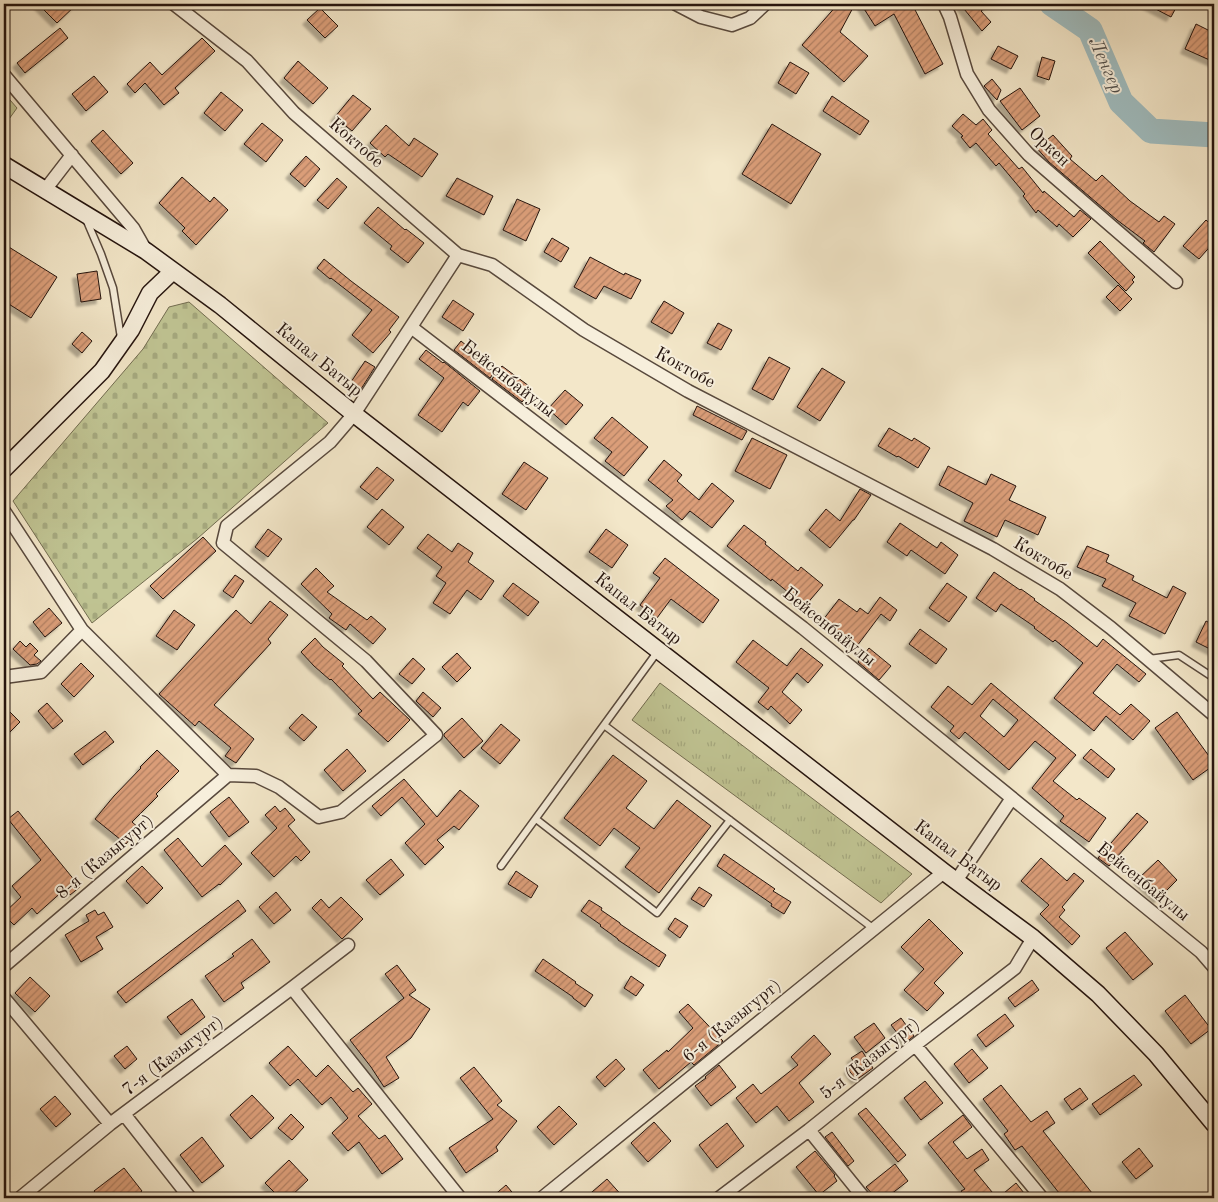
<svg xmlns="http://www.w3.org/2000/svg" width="1218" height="1202" font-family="'Old Standard TT',serif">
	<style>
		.cemetery { fill: url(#cemetery-stones); stroke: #726c50 }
		.park { fill: url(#park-tufts); stroke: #726c50 }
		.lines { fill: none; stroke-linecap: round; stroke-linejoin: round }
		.river { stroke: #a0bdc0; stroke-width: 25 }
		.building { fill: url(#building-hatch); stroke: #25140e; fill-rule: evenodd; filter: url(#shadow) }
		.lane-casing { stroke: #58493d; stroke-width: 9 }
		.street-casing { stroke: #58493d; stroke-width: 15 }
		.secondary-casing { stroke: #25140e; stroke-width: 19 }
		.lane { stroke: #f7efdc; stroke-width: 6 }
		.street { stroke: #f7efdc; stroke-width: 12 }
		.secondary { stroke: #f7efdc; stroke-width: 16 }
		.labels { text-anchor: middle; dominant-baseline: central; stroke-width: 4; stroke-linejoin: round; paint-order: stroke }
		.street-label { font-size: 18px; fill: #25140e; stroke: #f7efdc }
		.water-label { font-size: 19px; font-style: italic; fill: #504f4c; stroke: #f7efdc }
	</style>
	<defs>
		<pattern id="cemetery-stones" width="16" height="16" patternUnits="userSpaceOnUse" patternTransform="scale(1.25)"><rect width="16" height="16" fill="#c0c493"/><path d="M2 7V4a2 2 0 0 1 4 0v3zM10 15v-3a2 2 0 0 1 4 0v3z" fill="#a5a87e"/></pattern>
		<pattern id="park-tufts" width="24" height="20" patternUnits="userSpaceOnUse" patternTransform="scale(1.25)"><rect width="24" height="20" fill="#c0c493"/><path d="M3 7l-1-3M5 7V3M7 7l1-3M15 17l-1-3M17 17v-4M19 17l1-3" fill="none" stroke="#a5a87e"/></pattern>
		<pattern id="building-hatch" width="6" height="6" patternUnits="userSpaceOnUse" patternTransform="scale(1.25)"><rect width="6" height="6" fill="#db9e79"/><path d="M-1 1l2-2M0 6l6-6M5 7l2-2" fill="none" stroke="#b18062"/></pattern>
		<filter id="shadow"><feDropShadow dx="-4.5" dy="4.5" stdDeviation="1" flood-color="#0004"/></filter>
	</defs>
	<rect width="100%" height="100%" fill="#f3e7c9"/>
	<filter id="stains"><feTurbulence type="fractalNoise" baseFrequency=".004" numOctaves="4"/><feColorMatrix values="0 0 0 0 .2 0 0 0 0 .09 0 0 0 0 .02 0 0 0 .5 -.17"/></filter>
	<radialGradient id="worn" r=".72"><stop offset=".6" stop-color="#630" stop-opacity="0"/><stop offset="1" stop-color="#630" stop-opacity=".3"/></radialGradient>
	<path class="cemetery" d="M189,302L328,423L198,538L92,623L13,501L143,349L169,307Z"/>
	<path class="park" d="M4,93L17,108L4,126Z
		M660,683L912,874L881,903L632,720Z"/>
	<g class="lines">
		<path class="river" d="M1052,4L1090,30L1121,102L1151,131L1214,135"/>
	</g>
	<path class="building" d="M38,4H77L57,23Z
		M838,4H855L840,32L868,56L844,82L802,45Z
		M861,4H912L943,64L925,74L894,14L875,26Z
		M960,4H990L981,11L991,22L982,31Z
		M1146,4H1178L1171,17Z
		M320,8L338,26L325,38L307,20Z
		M1196,24L1214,33V62L1185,49Z
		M60,28L68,38L25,73L17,63Z
		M202,38L215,51L175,88L179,93L164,105L145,83L135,93L127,84L150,62L162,75Z
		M998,46L1018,56L1011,69L991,59Z
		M1042,57L1055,61L1049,80L1037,76Z
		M298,61L328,88L313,104L284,78Z
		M790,62L809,73L796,94L778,83Z
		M94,76L108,92L86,111L72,94Z
		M992,79L1001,90L997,100L984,86Z
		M1020,88L1040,116L1022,130L1000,101Z
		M221,92L243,110L225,131L204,113Z
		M353,95L371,109L352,131L335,117Z
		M832,96L869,121L860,135L823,111Z
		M963,114L976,125L983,119L992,130L988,134L1019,169L1022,167L1043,193L1044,191L1074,217L1080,210L1091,219L1073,237L1059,224L1057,227L1038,210L1036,213L1023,196L1025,194L999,163L996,166L976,143L970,148L961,137L963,136L952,126Z
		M262,123L283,140L266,162L244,144Z
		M772,124L821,154L791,204L742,174Z
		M386,125L409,146L414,138L438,154L422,177L388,154L385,157L370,143Z
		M103,130L133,163L121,174L91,141Z
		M1053,135L1072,156L1070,159L1096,181L1102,175L1130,201L1159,222L1164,216L1175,224L1154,252L1143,243L1145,241L1117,220L1049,162L1035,146L1045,137L1047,140Z
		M306,156L320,169L305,187L290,174Z
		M182,177L210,202L214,197L228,210L196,245L182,231L185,228L159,203Z
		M337,178L347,187L328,209L317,200Z
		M457,178L493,196L484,215L446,196Z
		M517,199L540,209L526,241L503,230Z
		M378,207L405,230L406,229L424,243L408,263L390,249L392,246L364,223Z
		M1206,220L1214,227V242L1199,259L1183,246Z
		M552,238L569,248L561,262L544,252Z
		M1100,241L1135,277L1132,280L1134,282L1126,291L1088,253Z
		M4,244L57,277L31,318L4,301Z
		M590,257L624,275L625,273L641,280L631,299L604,286L596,299L574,287Z
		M324,259L351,281L399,317L389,330L391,332L373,353L352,335L372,310L331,278L330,279L317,268Z
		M97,271L101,299L81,302L77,274Z
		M1118,285L1132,299L1120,311L1106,297Z
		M453,300L474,314L463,331L442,317Z
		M664,301L684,313L672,334L651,322Z
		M718,323L732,330L721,350L707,343Z
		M82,332L92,341L82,353L72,344Z
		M461,341L496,370L490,378L454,350Z
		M426,350L443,363L444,362L480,391L468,406L463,402L442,432L418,415L444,378L419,359Z
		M769,357L790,368L773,400L752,389Z
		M365,361L375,367L361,389L351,382Z
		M502,366L529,386L525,392L528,395L522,402L492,379Z
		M822,368L845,382L820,421L797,407Z
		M565,390L583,405L566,425L548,409Z
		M697,406L747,431L742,440L693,415Z
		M612,417L648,447L624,476L605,461L612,452L594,438Z
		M889,428L912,441L914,438L930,448L918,468L898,456L897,457L878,446Z
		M752,438L787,455L770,489L735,471Z
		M664,460L682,475L677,481L699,500L712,483L734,501L712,528L690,511L682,520L666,506L673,500L648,480Z
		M524,462L548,478L526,510L502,494Z
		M948,466L986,485L991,474L1016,486L1009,500L1046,517L1038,535L1005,520L997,537L964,521L973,503L939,485Z
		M377,467L394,480L377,500L360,487Z
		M860,489L871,495L854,520H853L830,548L809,530L826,509L840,521Z
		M382,509L404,527L389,545L367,527Z
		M900,523L937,548L941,542L958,555L945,574L911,550L907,556L887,542Z
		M744,525L766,542L765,544L798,571L801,567L823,585L805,606L772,579L771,581L727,546Z
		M268,529L282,539L268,557L255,547Z
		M606,529L628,545L612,568L589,552Z
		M428,534L452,552L458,543L473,553L468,562L494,581L481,600L467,590L450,614L433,603L446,583L436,576L442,567L417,548Z
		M203,537L216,551L163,599L150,586Z
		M1087,546L1109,555L1106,562L1134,576L1132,580L1167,598L1173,586L1186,593L1165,634L1129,616L1136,603L1102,586L1106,579L1077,567Z
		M665,558L719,600L703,623L671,599L657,618L640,605L660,578L653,573Z
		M316,568L334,586L327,592L367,620L371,616L386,629L373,644L350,624L346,630L329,618L332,614L301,584Z
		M994,572L1020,590L1021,589L1035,599L1034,600L1067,623L1097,647L1103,639L1146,674L1139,682L1117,664L1093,693L1120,715L1131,704L1150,721L1133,740L1106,716L1094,731L1054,698L1083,663L1055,640L1053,642L1034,628L1035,627L1001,604L996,612L976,598Z
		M235,575L244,581L233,598L223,591Z
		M513,583L539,602L528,616L503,596Z
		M947,583L967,597L949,622L929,608Z
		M880,597L897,610L890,621L881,614L857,646L823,620L839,599L857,612L860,608L868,614Z
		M270,601L288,615L268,639L271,643L214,705L254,739L236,763L225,756L231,748L199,721L195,726L159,694L236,610L251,624Z
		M49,608L62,623L45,637L33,622Z
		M174,610L195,625L177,650L156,636Z
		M1206,621L1214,625V651L1196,642Z
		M920,629L947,649L936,664L909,644Z
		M315,638L323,647L344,664L342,666L373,699L380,692L410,720L388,742L358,714L362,711L331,679L330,680L314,666L301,652Z
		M753,640L787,666L801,648L823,665L808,683L797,673L782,692L802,710L790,724L771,706L768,710L758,702L769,688L736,662Z
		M20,641L26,647L30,643L38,651L34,655L41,661L37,664L30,665L13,649Z
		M869,648L891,666L879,680L858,662Z
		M457,653L471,668L457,682L442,667Z
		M413,658L425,669L412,684L399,674Z
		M81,663L94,676L74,697L61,684Z
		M991,683L1076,755L1053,781L1077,800L1079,798L1106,818L1089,842L1060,821L1064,816L1032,788L1056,758L1035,741L1009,770L965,732L959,739L950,731L954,726L931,707L948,686L972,705ZM993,699L1018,720L1004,737L980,716Z
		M423,692L441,708L433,717L416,701Z
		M47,703L63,721L53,729L38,711Z
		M4,706L20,722L4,738Z
		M1177,712L1214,763V765L1193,780L1155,728Z
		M302,714L317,727L304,741L289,728Z
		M462,718L483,741L464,758L444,736V734Z
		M501,724L520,740L500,764L481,748Z
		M105,731L114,742L83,765L74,754Z
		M347,749L366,771L343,791L324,770Z
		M1091,749L1115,769L1108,778L1083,758Z
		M157,750L179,771L156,794L158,796L132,822L139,828L126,844L95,819L114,796L141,768L140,767Z
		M613,755L647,781L626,808L654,829L677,800L711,826L659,893L625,867L640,848L614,828L600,846L564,818Z
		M404,779L437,817L460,790L479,806L459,830L454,826L437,840L444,847L425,865L405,843L425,824L402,797L381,816L372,806Z
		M229,797L249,822L229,837L210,812Z
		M275,806L280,812L285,808L295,820L288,826L310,852L301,861L296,856L274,877L251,853L277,828L265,815Z
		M18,811L80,887L70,895L65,889L37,914L32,908L14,925L4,915V913L21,897L12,886L41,860L8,819Z
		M1137,813L1148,822L1109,866L1098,858Z
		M178,838L202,867L225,845L242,864L220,885L219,884L202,897L164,850Z
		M724,854L775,889L773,891L791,902L784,914L771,906L772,904L717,866Z
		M1041,858L1067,881L1074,873L1084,881L1062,907L1065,910L1059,917L1080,936L1072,945L1040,914L1049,905L1021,881Z
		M391,859L404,875L380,895L366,880Z
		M1158,860L1177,880L1158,899L1138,879Z
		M142,866L163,888L147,904L126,881Z
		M516,871L538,886L531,898L508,884Z
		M699,887L712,895L704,907L691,899Z
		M276,892L291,910L274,924L259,907Z
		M341,897L363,919L342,939L312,908L321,899L329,908Z
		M238,900L246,911L126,1003L117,992Z
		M589,900L602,908L601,910L620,923V924L666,955L659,967L618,940V939L600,926L601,925L581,911Z
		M95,910L98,915L104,912L113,927L96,937L103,949L81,962L65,935L89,921L86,915Z
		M675,918L688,926L680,938L668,929Z
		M929,919L963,953L934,983L944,993L927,1011L904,990L924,969L901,947Z
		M1125,932L1153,964L1133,980L1106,948Z
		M252,939L270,962L241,983L244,988L224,1002L205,976L234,956L232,954Z
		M543,959L576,982L575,983L593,995L585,1007L573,998V997L535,971Z
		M397,965L416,990L409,995L430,1009L411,1038L386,1057L399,1078L384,1087L371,1067L350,1040L404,998L385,974Z
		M631,976L644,985L636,996L624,988Z
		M30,977L50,996L35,1012L15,993Z
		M1032,980L1039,990L1015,1007L1008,998Z
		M1185,995L1211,1029L1191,1044L1165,1011Z
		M192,999L205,1017L181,1035L167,1017Z
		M688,1004L723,1041L694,1065L691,1062L659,1089L643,1070L667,1050L668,1052L693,1028L679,1012Z
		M1005,1014L1014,1026L986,1047L977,1035Z
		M901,1018L914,1036L905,1043L891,1025Z
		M874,1023L885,1038L866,1053L854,1037Z
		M814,1035L831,1054L799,1083L814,1102L789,1121L777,1106L756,1123L736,1098L753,1084L761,1094L798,1065L791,1057Z
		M127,1046L137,1059L125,1069L114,1056Z
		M288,1046L316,1077L328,1065L353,1092L358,1088L372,1104L358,1116L379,1139L385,1135L403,1159L382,1174L359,1142L348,1151L332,1133L348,1118L331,1097L322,1105L298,1079L290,1086L269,1063Z
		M972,1049L988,1068L969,1083L954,1064Z
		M862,1051L873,1068L856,1080L848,1069L856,1064L851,1058Z
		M616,1059L625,1069L605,1087L596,1077Z
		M719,1065L736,1087L711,1106L695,1086L706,1078L705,1077Z
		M474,1067L502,1101L497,1105L517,1121L496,1147L498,1151L466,1173L449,1148L493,1119L460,1078Z
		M1134,1075L1142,1085L1100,1115L1092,1104Z
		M925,1081L943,1103L921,1120L904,1098Z
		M1001,1085L1031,1122L1047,1111L1055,1123L1043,1131L1096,1198H1063L1022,1146L1015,1150L1004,1134L1008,1131L983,1099Z
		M1080,1088L1088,1099L1072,1110L1064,1099Z
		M252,1095L274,1118L251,1139L230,1115Z
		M55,1096L71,1114L56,1127L40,1109Z
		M559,1106L577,1124L554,1145L537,1127Z
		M866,1108L906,1155L898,1162L858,1114Z
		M291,1114L304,1127L292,1140L278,1128Z
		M963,1115L972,1127L953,1142L967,1159L982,1149L989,1160L974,1170L997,1198H967L961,1191L965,1189L928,1143Z
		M654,1122L671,1141L648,1162L631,1143Z
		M727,1123L744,1146L717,1168L699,1145Z
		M832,1132L854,1161L848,1166L825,1137Z
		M202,1137L224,1166L202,1183L180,1155Z
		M1139,1148L1153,1166L1136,1179L1122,1162Z
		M815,1151L835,1175L834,1176L837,1181L819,1195L796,1167Z
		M289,1160L308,1180L289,1198H280L265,1183Z
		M895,1164L908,1181L886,1198H876L866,1187Z
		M124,1168L142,1191L133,1198H100L94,1191Z
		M607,1179L624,1198H585Z
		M1016,1183L1024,1193L1018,1198H998Z
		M506,1185L517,1198H491Z"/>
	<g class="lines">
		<g class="lane-casing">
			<path id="lane" d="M86,219L101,254L113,288L121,338
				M1149,659L1179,655L1214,678
				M604,725L874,929
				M536,819L657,913L730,820
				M501,866L658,651"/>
		</g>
		<g class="street-casing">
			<path id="street" d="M174,4L247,61L294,113L458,255L492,265L584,330L688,391L993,549L1060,589L1111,628L1214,715
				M676,4L701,17L732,25L750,18L765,4
				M944,4L950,17L967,74L989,110L1029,155L1176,282
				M4,75L133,228L146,251
				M45,190L72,155
				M411,327L803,628L1201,952L1214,967
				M4,511L82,630L228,775L256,776L279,787L319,817L341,812L436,735L366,661L223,543L227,526L330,442L354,414L458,255
				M4,677L41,672L82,630
				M956,881L1012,798
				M4,966L228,775
				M292,988L460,1198
				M4,998L110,1124
				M915,1045L1042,1198
				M124,1114L190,1198
				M809,1130L864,1198
				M20,1198L110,1124L292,988L348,945
				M542,1198L944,872
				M719,1198L809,1130L915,1045L1015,968L1033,938"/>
		</g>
		<g class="secondary-casing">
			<path id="secondary" d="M4,165L146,251L220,305L354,414L944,872L1033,938L1098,994L1156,1054L1214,1124
				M4,469L102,371L131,330L150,293L173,271"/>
		</g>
		<use href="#lane" class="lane"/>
		<use href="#street" class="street"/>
		<use href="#secondary" class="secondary"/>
	</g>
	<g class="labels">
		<g class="street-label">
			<text transform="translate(356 143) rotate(41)">Коктобе</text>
			<text transform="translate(1049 147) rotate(43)">Оркен</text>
			<text transform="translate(319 360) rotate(39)">Капал Батыр</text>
			<text transform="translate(685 368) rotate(29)">Коктобе</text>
			<text transform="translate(508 379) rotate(38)">Бейсенбайулы</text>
			<text transform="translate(1043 559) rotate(31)">Коктобе</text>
			<text transform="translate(638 609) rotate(38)">Капал Батыр</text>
			<text transform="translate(829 627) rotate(39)">Бейсенбайулы</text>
			<text transform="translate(958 856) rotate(37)">Капал Батыр</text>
			<text transform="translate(105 857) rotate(-40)">8-я (Казыгурт)</text>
			<text transform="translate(1143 882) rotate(39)">Бейсенбайулы</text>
			<text transform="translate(732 1021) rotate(-39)">6-я (Казыгурт)</text>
			<text transform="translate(173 1056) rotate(-37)">7-я (Казыгурт)</text>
			<text transform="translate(870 1059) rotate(-38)">5-я (Казыгурт)</text>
		</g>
		<g class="water-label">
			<text transform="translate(1105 66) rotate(66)">Ленгер</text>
		</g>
	</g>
	<rect width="1218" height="1202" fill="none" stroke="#f3e7c9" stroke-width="20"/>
	<rect x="5" y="5" width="1208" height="1192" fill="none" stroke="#25140e" stroke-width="2.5"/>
	<rect x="10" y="10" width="1198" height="1182" fill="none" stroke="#25140e"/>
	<rect width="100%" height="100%" filter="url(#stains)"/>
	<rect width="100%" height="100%" fill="url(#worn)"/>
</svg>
